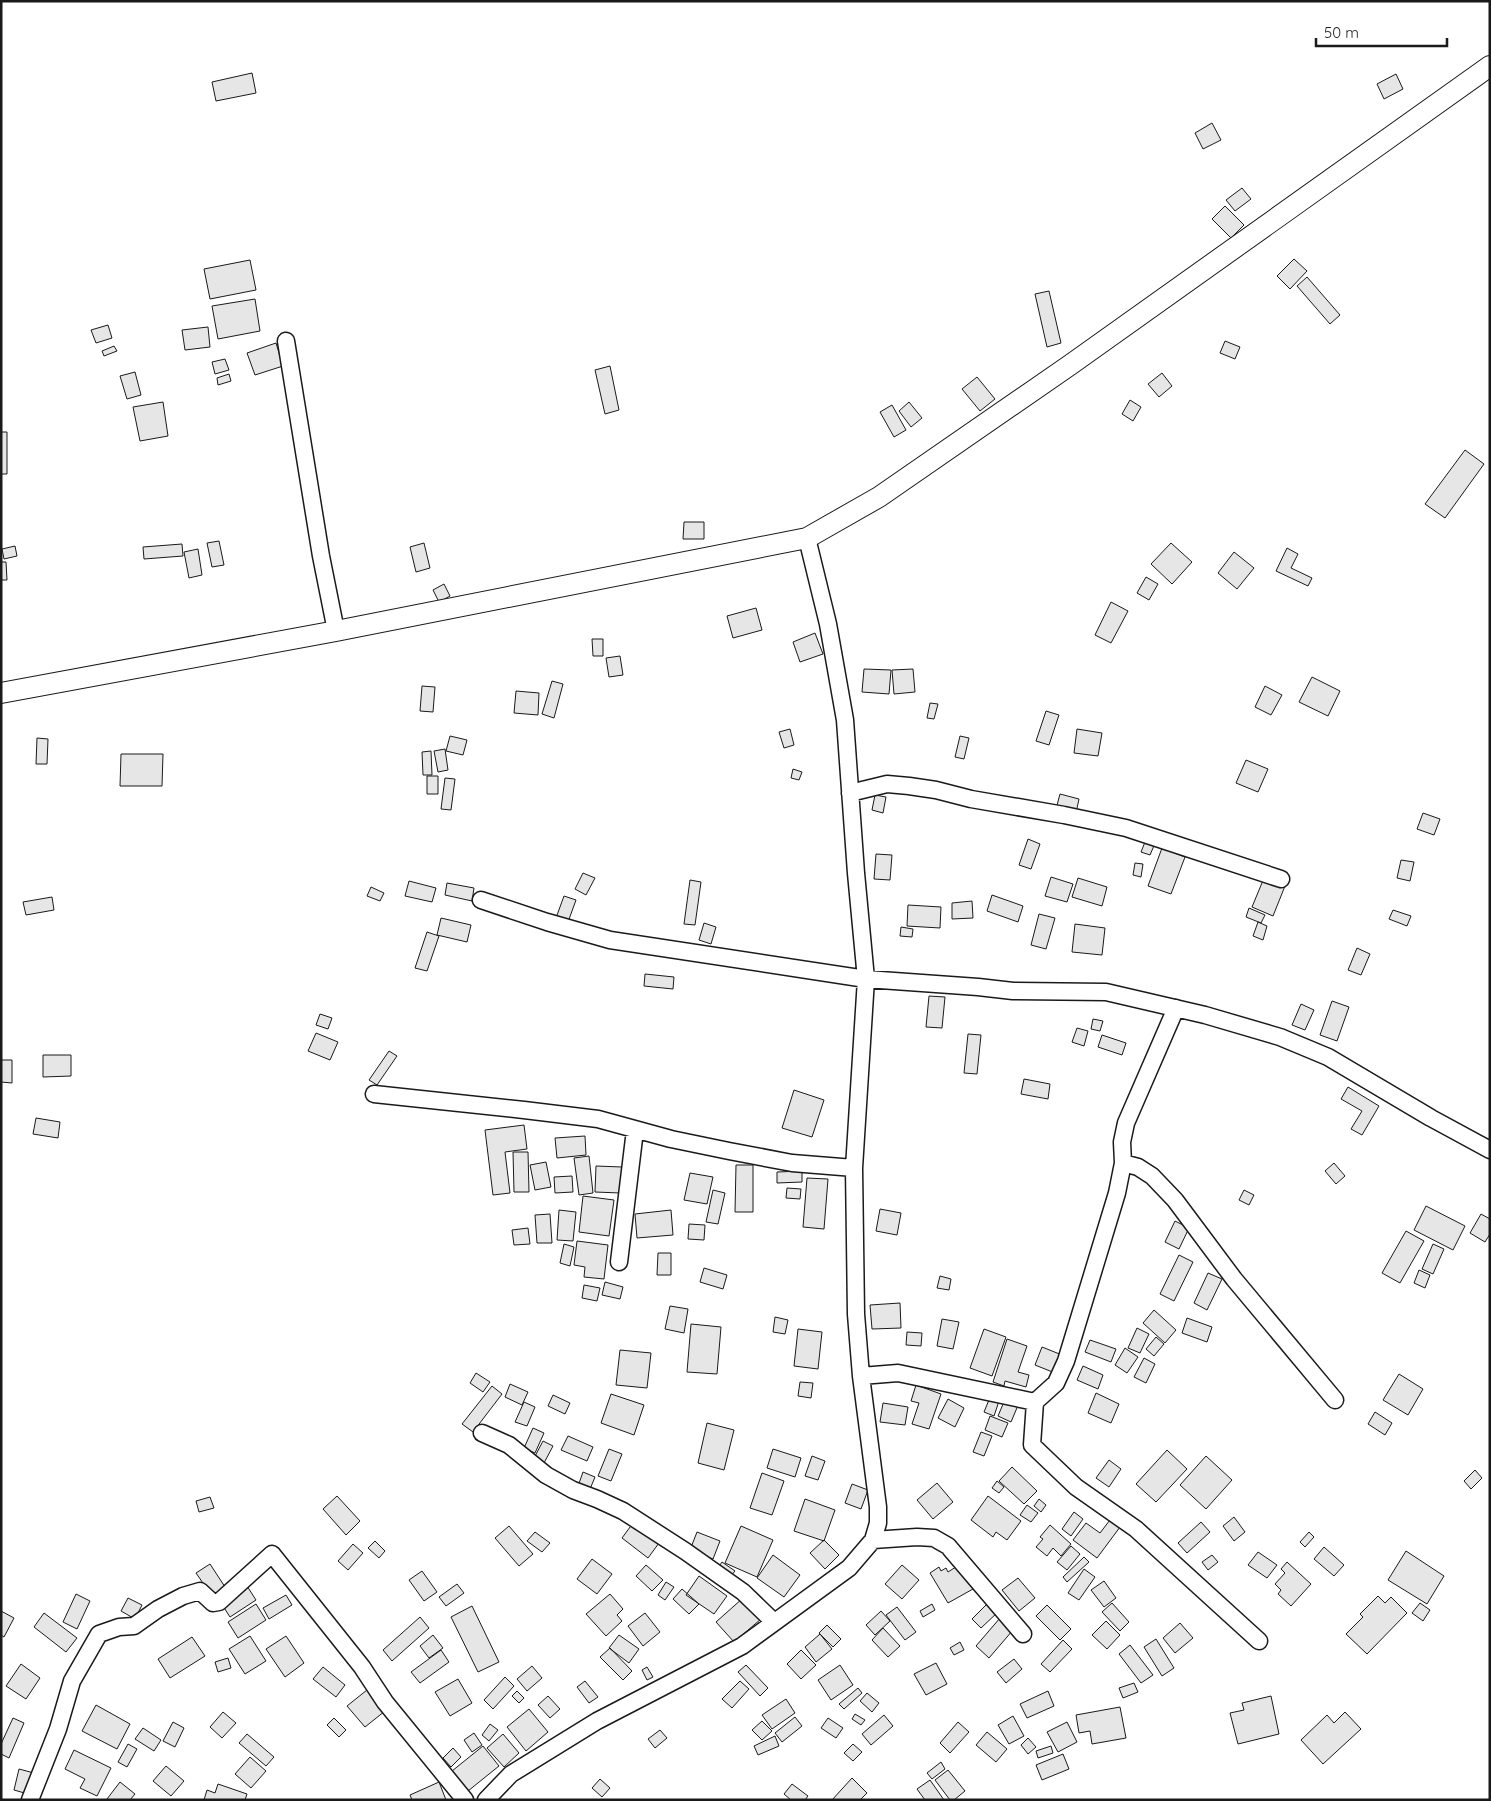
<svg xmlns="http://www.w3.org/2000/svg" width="1491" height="1801" font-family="Quicksand,sans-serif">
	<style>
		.building { fill: #e6e6e6; stroke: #1a1a1a }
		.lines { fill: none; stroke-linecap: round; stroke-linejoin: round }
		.minor-casing { stroke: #1a1a1a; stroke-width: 19 }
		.tertiary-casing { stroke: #1a1a1a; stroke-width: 22 }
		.minor { stroke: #fff; stroke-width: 16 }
		.tertiary { stroke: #fff; stroke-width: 20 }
	</style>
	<rect width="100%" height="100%" fill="#fff"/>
	<path class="building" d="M252,73L256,93L216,101L212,82Z
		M1396,74L1403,89L1384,99L1377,84Z
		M1212,123L1221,140L1203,149L1195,133Z
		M1242,188L1251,199L1235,211L1226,200Z
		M1225,206L1244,225L1231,238L1212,219Z
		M1294,259L1307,271L1290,289L1277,276Z
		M250,260L256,290L210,299L204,269Z
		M1307,277L1340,315L1330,324L1297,286Z
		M1049,291L1061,343L1047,347L1035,294Z
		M255,299L260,331L218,339L212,306Z
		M108,325L112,338L96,343L91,330Z
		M208,327L210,347L185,350L182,330Z
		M1225,341L1240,347L1235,359L1220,353Z
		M276,343L283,366L255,375L247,353Z
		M114,346L117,351L104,356L102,351Z
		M225,359L229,370L215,374L212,362Z
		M610,366L619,410L605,414L595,370Z
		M135,372L141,395L127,399L120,376Z
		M1162,373L1172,386L1159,397L1148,384Z
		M229,374L231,381L218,385L217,378Z
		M977,377L995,399L980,411L962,389Z
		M1130,400L1141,407L1133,421L1122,414Z
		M163,402L168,436L140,441L133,407Z
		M909,402L922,418L911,427L899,411Z
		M892,405L906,430L894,437L880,412Z
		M1,432H7V474H1Z
		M1465,450L1484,464L1445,518L1425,504Z
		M684,522H704V539H683Z
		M219,541L224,565L212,567L207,543Z
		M424,543L430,568L416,572L410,547Z
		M1171,543L1192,562L1172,584L1151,564Z
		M182,544L183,556L144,559L143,547Z
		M15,546L17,556L4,559L2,549Z
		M1287,548L1298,554L1291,568L1312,578L1308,586L1276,571Z
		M198,549L202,575L189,578L184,552Z
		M1234,552L1254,568L1237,589L1218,573Z
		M1,562H6L7,580H1Z
		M1146,577L1158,584L1149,600L1137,593Z
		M444,584L450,596L439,602L433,590Z
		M1111,602L1128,611L1111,643L1095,635Z
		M756,608L762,630L733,638L727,616Z
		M815,633L823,654L800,662L793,642Z
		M592,639H603V656H593Z
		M620,656L623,675L609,677L606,658Z
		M864,669L891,670L889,694L862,692Z
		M913,669L915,692L894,694L892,670Z
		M1312,677L1340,691L1328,716L1299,702Z
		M552,681L563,684L554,718L542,714Z
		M422,686L435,687L433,712L420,711Z
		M1265,686L1282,695L1271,715L1255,707Z
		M516,691L539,693L538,715L514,713Z
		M930,703L938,704L934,719L927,718Z
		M1046,711L1059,715L1049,745L1036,741Z
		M790,729L794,745L784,748L779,732Z
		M1077,729L1102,733L1098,756L1074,753Z
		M450,736L467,740L463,755L446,751Z
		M960,736L969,738L964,759L955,757Z
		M37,738L48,739L47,764H36Z
		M445,749L448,770L438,772L434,751Z
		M431,751L432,775H423L422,752Z
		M121,754H163L162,786H120Z
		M1246,760L1268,769L1258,792L1236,783Z
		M793,769L802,772L799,780L791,778Z
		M427,776H438V794H427Z
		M445,778L455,779L451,810L441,809Z
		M1060,794L1079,799L1076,813L1056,809Z
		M875,795L886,797L883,813L872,810Z
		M1423,813L1440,819L1434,835L1417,829Z
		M1147,837L1156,841L1150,855L1141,852Z
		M1028,839L1040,844L1031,869L1019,865Z
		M1162,848L1185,857L1171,894L1148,886Z
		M876,854L892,855L890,880L874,879Z
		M1401,860L1414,862L1410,881L1397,878Z
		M1135,863L1143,864L1141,877L1133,875Z
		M583,873L595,878L586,895L575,889Z
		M1051,877L1073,884L1067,902L1045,896Z
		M1078,878L1107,887L1102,906L1072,897Z
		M1264,878L1285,886L1273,916L1252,907Z
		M690,880L701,882L695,925L684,924Z
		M409,881L436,888L432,902L405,896Z
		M447,883L474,888L472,901L445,895Z
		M371,887L384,893L380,901L367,896Z
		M992,895L1023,906L1018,922L987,911Z
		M564,896L576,900L568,922L556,918Z
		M52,897L54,910L26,915L23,902Z
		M972,901L973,918L952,919V903Z
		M908,905L941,907L940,928L907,926Z
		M1249,908L1265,915L1261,923L1246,917Z
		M1393,910L1411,916L1407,926L1389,919Z
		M1039,914L1055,918L1046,949L1031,945Z
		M441,918L471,925L467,942L437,935Z
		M1258,922L1267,926L1263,940L1253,936Z
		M704,923L716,927L711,944L699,940Z
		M1075,924L1105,928L1102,955L1072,952Z
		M901,927L913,929L912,937L900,936Z
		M427,932L439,936L427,971L415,968Z
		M1357,948L1370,954L1361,975L1348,970Z
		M645,974L674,977L673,989L644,986Z
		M929,996L945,997L942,1028L926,1027Z
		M1332,1001L1349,1007L1337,1041L1320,1035Z
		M1301,1004L1314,1010L1305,1030L1292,1025Z
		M320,1014L332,1018L328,1029L316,1025Z
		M1093,1019L1103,1021L1100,1031L1091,1029Z
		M1077,1028L1088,1031L1084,1046L1072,1042Z
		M316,1033L338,1042L330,1060L308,1051Z
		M968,1034L981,1035L977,1074L964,1073Z
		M1102,1035L1126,1043L1122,1055L1098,1047Z
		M389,1051L397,1056L377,1085L369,1080Z
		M43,1055H71V1076L43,1077Z
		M1,1060H12V1083L1,1082Z
		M1024,1079L1050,1084L1048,1099L1021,1094Z
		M1348,1087L1379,1106L1362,1135L1351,1129L1362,1111L1341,1099Z
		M794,1090L824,1100L812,1137L782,1128Z
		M36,1118L60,1122L58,1138L33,1134Z
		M524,1125L527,1149L505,1152L510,1193L493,1195L485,1130Z
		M585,1136L586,1155L557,1158L555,1138Z
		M513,1152H528L529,1192H514Z
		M589,1156L593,1193L579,1195L574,1158Z
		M546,1162L551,1187L535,1190L530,1165Z
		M1334,1163L1345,1176L1336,1184L1325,1171Z
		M736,1165H753V1212H735Z
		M596,1166L622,1167L620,1193L595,1192Z
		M802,1171V1182L777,1183V1172Z
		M690,1173L713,1177L707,1204L684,1200Z
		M572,1176L573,1192L555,1193L554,1177Z
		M807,1178L828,1179L824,1229L803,1227Z
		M787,1188L801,1189L800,1199L786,1198Z
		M713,1190L725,1193L718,1224L706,1222Z
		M1244,1190L1254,1195L1249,1205L1239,1200Z
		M583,1196L614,1200L609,1236L579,1232Z
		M1426,1206L1465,1226L1453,1250L1414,1230Z
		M880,1209L901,1213L897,1235L876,1231Z
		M559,1210L576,1212L573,1241L557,1240Z
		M671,1210L673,1235L637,1238L635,1214Z
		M550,1214L552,1243H537L535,1215Z
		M1481,1214L1490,1219V1234L1485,1242L1470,1233Z
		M1175,1221L1189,1228L1179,1249L1165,1242Z
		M689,1224L705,1225L704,1240L688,1239Z
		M528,1228L530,1244L514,1245L512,1230Z
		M1406,1231L1424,1241L1400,1283L1382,1273Z
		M577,1241L608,1245L604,1279L584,1277L585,1267L574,1265Z
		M564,1244L574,1247L570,1266L560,1263Z
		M1433,1244L1444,1249L1433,1274L1422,1269Z
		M658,1253H671V1275H657Z
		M1179,1255L1193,1262L1174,1301L1160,1294Z
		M704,1268L727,1275L723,1289L700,1282Z
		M1419,1270L1430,1275L1425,1288L1414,1283Z
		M1208,1273L1222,1279L1207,1310L1194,1303Z
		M940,1276L951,1279L949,1290L937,1288Z
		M605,1282L623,1287L620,1299L602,1295Z
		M584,1285L600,1288L597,1301L582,1298Z
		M900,1303L901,1328L872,1329L870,1305Z
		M670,1306L688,1309L684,1333L665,1329Z
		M1154,1310L1176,1330L1165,1343L1143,1323Z
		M775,1317L788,1320L785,1334L773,1332Z
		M1187,1318L1212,1327L1207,1342L1182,1333Z
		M942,1319L959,1322L953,1349L937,1346Z
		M691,1324L721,1327L717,1374L687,1372Z
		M1137,1328L1149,1334L1140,1353L1128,1348Z
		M798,1329L822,1332L818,1369L794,1366Z
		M984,1329L1006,1337L992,1376L970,1368Z
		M907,1332L922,1333L921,1346L906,1345Z
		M1156,1337L1164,1344L1154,1356L1146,1349Z
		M1007,1339L1027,1346L1018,1372L1029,1375L1026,1387L1005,1381L1004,1386L993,1382Z
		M1090,1340L1116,1349L1111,1362L1085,1352Z
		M1042,1347L1062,1355L1055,1373L1035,1365Z
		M1125,1348L1138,1357L1127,1373L1115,1365Z
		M620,1350L651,1353L647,1388L616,1385Z
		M1144,1358L1155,1364L1146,1383L1134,1377Z
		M1083,1366L1103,1375L1098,1389L1077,1380Z
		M476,1373L490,1382L483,1392L470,1383Z
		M1399,1374L1423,1389L1408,1415L1383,1400Z
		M800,1382L813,1383L811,1398L798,1396Z
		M510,1384L528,1392L522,1405L505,1397Z
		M916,1385L941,1394L929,1429L912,1424L919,1403L911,1401Z
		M492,1386L502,1394L473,1432L462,1424Z
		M1096,1393L1119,1404L1111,1423L1088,1413Z
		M611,1394L644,1405L634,1435L601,1423Z
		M553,1395L570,1403L565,1414L548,1406Z
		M991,1395L1000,1398L994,1416L984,1412Z
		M1006,1397L1019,1403L1011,1422L998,1416Z
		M948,1399L964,1408L955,1427L938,1418Z
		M524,1402L535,1407L527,1426L515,1422Z
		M883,1403L908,1407L905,1425L880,1422Z
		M1375,1412L1392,1423L1385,1435L1368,1424Z
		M990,1416L1008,1423L1002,1437L985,1430Z
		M707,1423L734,1430L724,1470L698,1463Z
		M533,1428L544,1433L535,1453L524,1448Z
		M981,1432L992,1436L984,1456L973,1452Z
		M568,1436L593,1447L587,1461L561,1450Z
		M543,1441L553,1446L544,1463L534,1458Z
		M609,1449L622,1454L611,1481L598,1476Z
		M773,1449L801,1458L795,1477L767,1468Z
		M1167,1450L1187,1469L1156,1502L1136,1484Z
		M812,1456L825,1461L818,1480L805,1476Z
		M1206,1456L1232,1480L1206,1509L1180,1485Z
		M1109,1460L1121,1469L1109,1487L1096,1478Z
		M1012,1467L1037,1491L1024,1504L999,1481Z
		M1475,1470L1482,1478L1471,1489L1464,1481Z
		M583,1472L595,1477L588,1494L577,1489Z
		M762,1473L784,1481L772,1515L750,1508Z
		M997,1481L1004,1487L999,1493L992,1488Z
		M937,1483L953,1502L933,1519L917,1500Z
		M852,1484L868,1490L861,1509L845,1503Z
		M337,1496L360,1521L346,1535L323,1509Z
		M988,1496L1021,1521L1007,1540L996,1532L993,1537L971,1520Z
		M210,1497L214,1508L199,1512L196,1501Z
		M805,1499L835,1510L824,1541L794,1531Z
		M1039,1499L1046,1505L1041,1512L1034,1506Z
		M1027,1505L1038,1513L1031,1522L1020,1515Z
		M1074,1512L1083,1519L1071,1536L1062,1529Z
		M1113,1516L1123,1523L1097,1558L1073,1540L1086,1523L1100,1533Z
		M1234,1517L1245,1532L1234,1541L1223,1526Z
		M1201,1522L1210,1532L1187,1553L1178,1543Z
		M633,1523L659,1543L648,1558L622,1538Z
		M1050,1525L1071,1544L1061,1556L1053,1548L1047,1556L1036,1547L1043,1539L1040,1537Z
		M509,1526L533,1554L519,1566L495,1538Z
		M741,1526L773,1540L757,1577L725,1563Z
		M535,1532L550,1543L542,1552L527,1541Z
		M697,1532L720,1541L713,1559L690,1550Z
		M1309,1532L1314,1537L1305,1547L1300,1542Z
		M824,1540L839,1555L825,1569L810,1553Z
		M375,1541L385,1551L379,1558L368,1548Z
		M353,1544L363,1553L348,1570L338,1561Z
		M1071,1546L1080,1554L1067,1570L1057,1562Z
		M1324,1547L1344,1565L1334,1576L1314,1559Z
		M1406,1551L1444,1576L1427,1604L1388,1580Z
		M1258,1552L1277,1565L1267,1578L1248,1565Z
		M773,1555L800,1575L784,1597L757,1578Z
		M1212,1555L1218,1562L1208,1570L1202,1562Z
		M1084,1557L1089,1562L1067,1582L1063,1577Z
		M592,1559L612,1574L597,1594L577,1579Z
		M722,1562L735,1571L729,1578L717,1569Z
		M1287,1562L1311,1584L1291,1606L1278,1594L1281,1590L1275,1584L1285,1573L1281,1569Z
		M210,1564L227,1590L214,1599L196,1573Z
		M646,1565L663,1580L652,1591L636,1576Z
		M902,1565L919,1580L902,1599L885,1584Z
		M959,1565L973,1589L948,1603L930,1573L939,1567L941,1571L946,1568L948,1572Z
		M1084,1569L1095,1577L1079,1600L1068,1593Z
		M422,1571L437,1592L424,1601L409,1580Z
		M699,1576L727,1596L714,1614L686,1595Z
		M1018,1578L1035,1598L1019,1611L1002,1590Z
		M1104,1581L1116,1598L1104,1607L1091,1590Z
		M666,1582L674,1587L665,1600L658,1595Z
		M457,1584L464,1593L446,1606L439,1597Z
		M247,1586L256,1600L230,1617L221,1603Z
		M682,1589L699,1604L689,1614L673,1599Z
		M76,1594L90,1601L77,1629L63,1622Z
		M610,1594L623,1609L617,1615L622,1621L606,1636L586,1614Z
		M286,1595L292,1605L269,1619L263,1608Z
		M1378,1596L1385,1603L1391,1597L1407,1613L1367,1654L1346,1634L1363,1617L1360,1614Z
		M128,1598L142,1605L135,1619L121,1611Z
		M743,1598L761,1619L734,1642L716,1622Z
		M989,1602L998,1612L981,1628L972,1619Z
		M1112,1603L1129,1622L1120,1631L1102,1612Z
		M1420,1603L1430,1610L1423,1621L1412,1613Z
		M256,1604L266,1620L238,1638L228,1622Z
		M932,1604L935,1610L923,1617L920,1611Z
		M1047,1605L1071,1629L1060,1640L1036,1616Z
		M472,1606L499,1662L478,1672L451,1617Z
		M897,1607L916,1632L905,1640L886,1615Z
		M1,1611L14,1618L4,1637L1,1635Z
		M881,1611L890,1621L875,1635L866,1625Z
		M44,1613L77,1638L66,1652L34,1627Z
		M645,1613L660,1632L643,1646L628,1626Z
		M420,1617L429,1628L392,1661L383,1650Z
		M1000,1618L1013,1630L989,1658L976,1646Z
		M1106,1621L1120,1635L1107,1649L1092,1635Z
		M1180,1623L1193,1638L1175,1653L1163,1638Z
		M827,1625L841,1639L833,1647L819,1633Z
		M883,1628L900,1646L888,1657L872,1640Z
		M820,1634L832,1649L816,1662L805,1647Z
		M433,1635L443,1648L429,1658L420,1646Z
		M619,1635L639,1649L629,1663L609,1648Z
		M250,1636L266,1661L245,1674L229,1649Z
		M286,1636L304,1663L285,1677L266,1649Z
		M192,1637L205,1656L170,1678L158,1659Z
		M1156,1639L1174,1668L1162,1676L1144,1647Z
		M1063,1640L1072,1649L1050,1672L1041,1664Z
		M960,1642L964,1650L954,1655L950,1648Z
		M1130,1645L1153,1675L1141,1683L1119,1654Z
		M610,1648L632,1671L623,1680L600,1657Z
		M441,1650L449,1662L420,1683L411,1672Z
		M801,1650L816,1665L801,1679L787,1664Z
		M228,1658L231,1668L218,1672L215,1662Z
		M1014,1659L1022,1669L1006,1683L997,1672Z
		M936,1663L947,1684L926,1695L914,1674Z
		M21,1664L40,1678L26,1699L6,1686Z
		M746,1665L768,1688L760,1696L738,1672Z
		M840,1665L853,1685L831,1700L818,1680Z
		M532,1666L542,1678L527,1691L517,1679Z
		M323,1667L345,1685L336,1697L313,1679Z
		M647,1667L653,1677L647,1680L642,1670Z
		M505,1677L514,1686L493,1709L484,1700Z
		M458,1679L472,1703L450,1716L435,1692Z
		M585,1681L598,1697L589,1703L577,1687Z
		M740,1681L749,1689L732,1708L722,1699Z
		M1134,1683L1138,1692L1123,1698L1119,1688Z
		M858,1688L862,1693L844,1709L839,1704Z
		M367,1690L385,1711L365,1727L347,1706Z
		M517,1691L524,1698L519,1703L512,1696Z
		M1048,1691L1054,1706L1027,1718L1020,1704Z
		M867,1693L879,1703L872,1712L860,1701Z
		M548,1696L560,1709L550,1718L538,1705Z
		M1271,1696L1279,1734L1238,1744L1230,1713L1244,1710L1242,1703Z
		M786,1699L795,1713L772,1729L762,1715Z
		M96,1705L130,1724L117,1749L82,1731Z
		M1120,1707L1126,1738L1092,1744L1090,1731L1079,1733L1076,1715Z
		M529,1709L548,1732L526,1751L507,1727Z
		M223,1712L236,1723L222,1738L210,1727Z
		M1345,1712L1361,1729L1323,1764L1301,1740L1327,1715L1334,1723Z
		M855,1714L865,1720L861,1725L852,1719Z
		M884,1715L893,1726L871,1745L862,1734Z
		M1013,1716L1024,1736L1009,1744L998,1725Z
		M795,1717L802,1726L782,1742L775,1733Z
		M13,1718L24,1723L9,1758L1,1754V1744Z
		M334,1718L346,1730L339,1737L327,1725Z
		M828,1718L843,1728L836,1738L821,1728Z
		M762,1721L772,1731L762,1740L752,1730Z
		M173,1722L184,1728L175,1747L163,1741Z
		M958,1722L969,1732L950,1753L940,1743Z
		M1067,1722L1077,1742L1058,1752L1047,1732Z
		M490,1724L498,1730L489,1741L482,1735Z
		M143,1728L161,1740L154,1751L135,1739Z
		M660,1730L667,1738L655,1748L648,1739Z
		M987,1732L1007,1749L996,1762L976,1745Z
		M474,1733L482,1745L472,1752L464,1740Z
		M247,1734L274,1757L266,1766L239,1743Z
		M503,1734L519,1753L504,1767L487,1748Z
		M775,1736L779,1746L758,1755L754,1746Z
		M1028,1738L1036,1747L1028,1754L1021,1745Z
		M128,1744L137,1749L127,1767L118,1762Z
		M853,1744L862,1752L853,1761L844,1753Z
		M483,1746L499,1766L468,1791L452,1771Z
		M1051,1746L1053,1753L1038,1758L1036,1751Z
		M453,1748L461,1757L451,1767L443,1758Z
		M74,1750L111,1768L97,1796L80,1788L85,1779L65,1769Z
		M1063,1754L1069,1769L1042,1780L1036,1765Z
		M250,1757L266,1771L251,1788L235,1774Z
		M941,1762L945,1769L932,1779L927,1773Z
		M166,1766L184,1781L171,1796L153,1781Z
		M19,1769L34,1773L28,1794L14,1790Z
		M948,1770L965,1791L954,1800H950L935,1780Z
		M852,1778L867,1793L860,1800H832Z
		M600,1779L610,1788L602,1797L592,1788Z
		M930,1780L944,1800H925L917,1789Z
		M120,1782L135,1794L130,1800H108L107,1799Z
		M439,1782L446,1800H412L410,1795Z
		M218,1784L247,1794L245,1800H204L207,1790L215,1793Z
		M792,1784L808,1796L805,1800H791L784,1794Z"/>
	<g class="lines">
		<g class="minor-casing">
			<path id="minor" d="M286,341L321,556L336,631
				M850,793L887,784L909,786L936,790L971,799L1064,815L1126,828L1281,879
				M481,900L547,922L610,940L866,979L978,987L1013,991L1106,992L1205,1015L1280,1037L1328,1057L1431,1118L1490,1150
				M1176,1008L1126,1123L1122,1142L1123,1163L1117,1193L1066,1361L1056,1383L1035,1402L1032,1445L1076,1487L1136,1529L1259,1641
				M374,1094L524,1110L598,1119L671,1139L729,1151L792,1163L854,1168
				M1123,1163L1138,1167L1152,1176L1175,1200L1234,1279L1335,1400
				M619,1262L635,1130
				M861,1376L898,1373L1035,1402
				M482,1433L509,1445L546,1475L573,1490L597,1499L623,1511L685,1551L743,1592L774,1622
				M873,1540L917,1537L934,1538L948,1546L1023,1634
				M30,1800L58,1729L72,1681L99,1634L119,1627L134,1626L158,1609L183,1596L200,1591L213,1603L219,1602L272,1554L362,1667L385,1702L465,1800
				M486,1800L511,1774L597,1721L742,1646L849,1568L873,1540L878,1523V1507L861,1376L856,1314L854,1168L866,979L856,873L845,720L828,624L807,538"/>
		</g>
		<g class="tertiary-casing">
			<path id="tertiary" d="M1,693L336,631L807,538L879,497L1070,365L1490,66"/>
		</g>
		<use href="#minor" class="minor"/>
		<use href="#tertiary" class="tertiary"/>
	</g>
	<rect width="1491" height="1801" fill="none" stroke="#1a1a1a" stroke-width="5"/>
	<path d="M1316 38v8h131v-8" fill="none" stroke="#1a1a1a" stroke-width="2.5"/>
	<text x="1324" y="38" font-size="15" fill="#1a1a1a" stroke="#ffffff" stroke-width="4" paint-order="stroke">50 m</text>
</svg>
